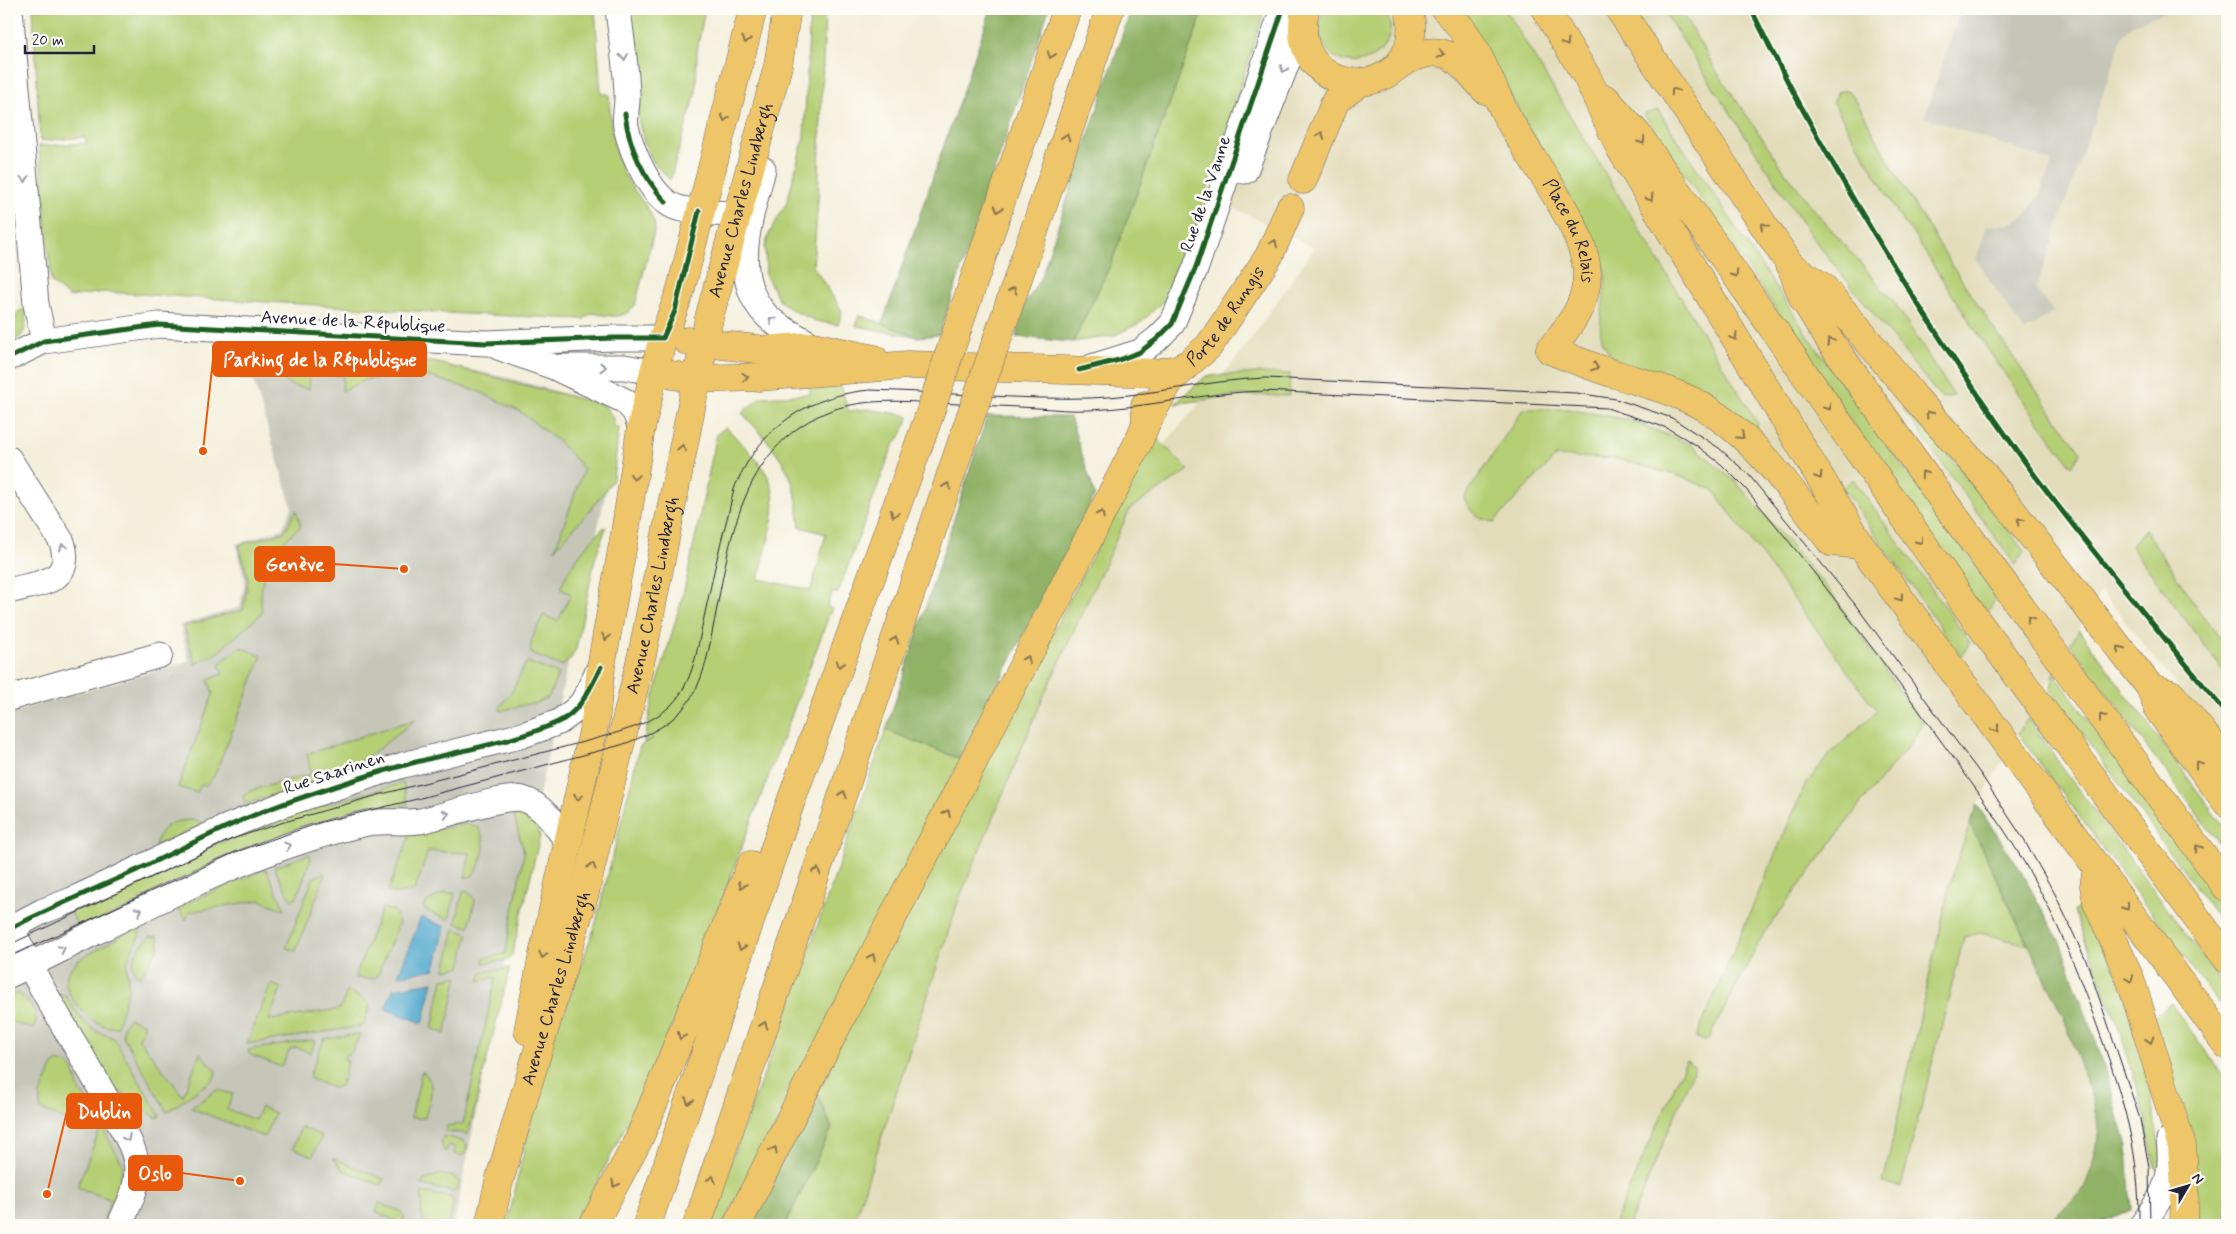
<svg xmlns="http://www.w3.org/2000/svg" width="2236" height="1234" font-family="Mynerve,sans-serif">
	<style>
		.built { fill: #e2dcba }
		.industrial { fill: #c5c5b8 }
		.green { fill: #b5cf75; stroke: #6c7858 }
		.forest { fill: #90b266; stroke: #596a50 }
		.water { fill: #50a7cd; stroke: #396484 }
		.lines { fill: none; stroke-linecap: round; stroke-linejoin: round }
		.minor-casing { stroke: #6c6a73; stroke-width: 27 }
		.major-casing { stroke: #6c6a73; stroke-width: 29 }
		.highway-casing { stroke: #6c6a73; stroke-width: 29 }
		.minor { stroke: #fff; stroke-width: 25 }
		.major { stroke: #eec569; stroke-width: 28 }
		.highway { stroke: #eec569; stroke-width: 28 }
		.tram { stroke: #22223b; stroke-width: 1 }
		.highway-bridge-casing { stroke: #6c6a73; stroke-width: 29; stroke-linecap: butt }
		.highway-bridge { stroke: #eec569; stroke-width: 28 }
		.cycleway-casing { stroke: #fdfcf7; stroke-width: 8 }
		.cycleway { stroke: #1b5e20; stroke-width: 5 }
		.oneway { stroke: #887452 }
		.oneway2 { stroke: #9c9ca7 }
		.labels { text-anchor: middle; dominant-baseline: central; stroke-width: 5; stroke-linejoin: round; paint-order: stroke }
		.street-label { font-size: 18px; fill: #22223b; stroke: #fdfcf7 }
		.leader { fill: none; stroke: #e8590c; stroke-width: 2 }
		.callout-dot { fill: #e8590c; stroke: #fdfcf7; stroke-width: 2 }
		.callout { fill: #e8590c; stroke: #e8590c; stroke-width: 2 }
		.callout-label { font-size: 19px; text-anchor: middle; font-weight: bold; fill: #fff }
	</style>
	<rect width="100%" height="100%" fill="#fdfcf7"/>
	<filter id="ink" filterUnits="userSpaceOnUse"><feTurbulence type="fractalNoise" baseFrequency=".02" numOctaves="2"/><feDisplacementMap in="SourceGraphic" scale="10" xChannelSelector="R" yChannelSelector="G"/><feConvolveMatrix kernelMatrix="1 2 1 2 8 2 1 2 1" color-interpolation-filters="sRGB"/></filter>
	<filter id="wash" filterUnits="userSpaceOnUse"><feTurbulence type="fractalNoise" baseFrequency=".0096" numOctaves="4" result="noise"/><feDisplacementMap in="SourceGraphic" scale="20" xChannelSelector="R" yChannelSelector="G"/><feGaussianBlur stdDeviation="1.12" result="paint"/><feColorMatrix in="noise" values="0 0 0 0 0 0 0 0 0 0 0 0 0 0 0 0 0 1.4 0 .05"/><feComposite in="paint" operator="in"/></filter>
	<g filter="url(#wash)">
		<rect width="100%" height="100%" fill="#f4efdb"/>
		<path class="built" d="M1288,9H2227V750L2101,591L1977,805L1970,824L2064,1018L2093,1101L2099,1128L2095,1159L2085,1186L2070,1204L2041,1225H785L1016,730L1158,452L1241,353L1314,248L1224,203Z"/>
		<path class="industrial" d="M1961,9H2173L2133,24L2123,35L2036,289L2054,312L2024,331L1976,260L1987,226L2009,224L2024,216L2032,207L2040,194L2052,162L1924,117Z
			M247,359L434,362L509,378L573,396L614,455L532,827L454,1225H9V713L189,661L180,625L240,607L245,581L236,544L282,529L292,508Z"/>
		<path class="green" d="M33,9H595L601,94H609C611,125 612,154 628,181C637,196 653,210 655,228L635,305C623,321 610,316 592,313L584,319L464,314L104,292L69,297L51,282L39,146L87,143L85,137L40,141Z
			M630,9H705L697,51L696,92L670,180C664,173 654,165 650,157C631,118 633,52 630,9Z
			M810,9H825L818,200L813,266L842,311L838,325L816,321L794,311L780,301L766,276L765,247L769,234L787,202L804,137Z
			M1204,9H1265L1186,257L1163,301L1142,322L1113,336L1073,342L1111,264Z
			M1325,9H1384C1412,52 1338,88 1321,38C1318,29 1319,17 1325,9Z
			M1457,9H1505L1758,424L1756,432L1625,368C1586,337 1605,320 1605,279C1605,268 1600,255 1597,245L1468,22Z
			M1662,9H1680L1717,72L1784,170L1817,213L1894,302L1954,396L1941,398L1812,237Z
			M1847,90L1852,94C1867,119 1880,146 1894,171C1951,267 2014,362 2081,452L2072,466C2013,391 1962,310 1910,229L1904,224L1833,102L1838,92Z
			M1658,110L1812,342L1997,596L1984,619L1644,114Z
			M21,310H25C27,327 26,336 9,344V336L18,312Z
			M859,315L918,337L856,326Z
			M278,360L434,362L604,405L613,418V426L619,427L613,480L590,510L555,549L584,469L558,441L519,411L480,392L431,377L393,375L366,380L342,391L343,376L310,374L309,389L293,386L286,382Z
			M1260,373L1290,374L1289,396L1240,395L1175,404L1206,376Z
			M841,384L848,411L868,409L906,415L909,417L901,435L892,448L838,593H832L827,607L832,608L684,1000L629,1119L576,1225H507L555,1015L564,1013L595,926L640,746L654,738L644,743L650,710L684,591L717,434L726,427C740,443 762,461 770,481C781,507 765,552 758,579L811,590L826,534L800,527C798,516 798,504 795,492C788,460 763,436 742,413L761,397L810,394V386Z
			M1902,407L1948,454L2024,551L2015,565Z
			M1523,409H1567L1630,420L1692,445L1737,483L1830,591L1923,723L1911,743L1862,802L1764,933L1708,1040L1696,1038L1805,785L1830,754L1877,711L1713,490L1682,477L1618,459L1556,456L1494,522C1478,519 1471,514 1464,498Z
			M1155,436L1189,470L1130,509L1042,700L959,899L853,1225H785L832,1128L815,1088Z
			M1853,479L1970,642L1961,657L1843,488Z
			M296,510L301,527C269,550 258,574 262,613L217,653L195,664L184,626L243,610L248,579L239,545L284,532Z
			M604,527L606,528L595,559L576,649L570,660L561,666L532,654C527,643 539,625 543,615L558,621L571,594L560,589C570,563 586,546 604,527Z
			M2145,529L2199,611L2227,647V676L2131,546Z
			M2079,630L2227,831V854L2070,644Z
			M240,647L262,656L214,776L206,785H201L197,793L178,787L213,694L208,680L223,674L219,664Z
			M528,662L558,674L549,697L535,704L532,703L500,711V707L513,690L525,664Z
			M2054,673L2227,907V930L2050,690Z
			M2028,718L2070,778L2227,989V1015L2018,734Z
			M416,719L372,754L330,778L245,804L243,796L249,791L311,774L307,754Z
			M886,730L960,759L837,1011L723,1225H707L788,1010Z
			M403,783L408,804L282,841L79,929L69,908L169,863L288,815Z
			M520,812L536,822L540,836L512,956L507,960L483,963L484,958L505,954L524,853L514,816Z
			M193,820L203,824L155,846C162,824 171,821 193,820Z
			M465,824L477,826C489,841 484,862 472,876L465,878L470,853L428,851L415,890L396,894L388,891L410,835Z
			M1970,824L2028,945L1980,933L1964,937L1901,1187L1883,1183L1951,879Z
			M309,854L311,858L297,897L291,900L274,867Z
			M266,869L285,910L260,900L189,912L186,920L177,907Z
			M324,873L325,875L296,951L286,948L313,878Z
			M467,890L475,900L469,927L456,923L463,891Z
			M444,893H455L449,920L429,912L423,907L428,901Z
			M2083,902L2103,940L2138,1027L2161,1154L2162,1170L2155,1167L2140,1098L2120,1031L2074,912Z
			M382,908L395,911L399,923L377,977L368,979L355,977Z
			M140,925L139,936L129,955L127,964L128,989L117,1027C98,1032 66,999 66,982C66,972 73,965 80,959Z
			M455,929L468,934L461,967L445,970Z
			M151,936L158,937L159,947L140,977L135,973C129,958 139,946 151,936Z
			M510,968L468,1134L445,1131L447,1126L463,1124L496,977L479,981L482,972Z
			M458,976L445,1034L432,1028L443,979Z
			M271,984L281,988L269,1020L340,1009L347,991L363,998L370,1006L363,1026L247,1044Z
			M18,993C30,1002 42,1014 33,1029L9,1021V995Z
			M58,994L66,996L79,1016L88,1025L96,1031L114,1038L160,1116L157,1118L108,1083Z
			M2171,1003L2227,1081V1225H2191L2155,1016Z
			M129,1018L145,1024L139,1039L183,1096L200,1053L216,1071L214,1079L167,1112L123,1036V1027Z
			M360,1034L350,1055L346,1054L344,1059L348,1061L344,1073L345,1074L340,1086L333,1088L311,1079L309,1077L324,1039Z
			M313,1040H315L311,1053L296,1047L290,1049L281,1067L249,1054L248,1050Z
			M1686,1061L1695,1067L1629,1225H1613Z
			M57,1062C73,1063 74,1070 77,1084C79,1090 84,1097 88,1102L80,1119L76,1111L74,1112L77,1121L75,1124L40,1109V1095L53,1065Z
			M422,1071C438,1083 429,1101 425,1118H411Z
			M217,1090L233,1094L227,1109L255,1120L261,1107L275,1113L264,1137L191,1108Z
			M98,1120L123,1165L119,1183L127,1188L112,1225L102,1224L111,1200L77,1187L99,1132L94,1129Z
			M301,1127L322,1136L313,1156L293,1148Z
			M444,1136L463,1141L467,1144L466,1153L462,1155L454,1154L455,1147L448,1145L446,1152L444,1151L441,1141Z
			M333,1158L384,1179L381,1185L343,1170Z
			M440,1174L455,1177L459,1182L458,1189L453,1192L422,1185L423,1181Z
			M422,1192L451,1197L454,1202L449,1225H424L421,1211Z
			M379,1203L400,1211L404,1216V1225H399V1222L376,1212Z"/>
		<path class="forest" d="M991,9H1049L939,335L918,337L882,324Z
			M1131,9H1204L1111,264L1073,342L1016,337L1025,304L1041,277Z
			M987,416L1070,417L1095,495L960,759L886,730Z
			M1977,805L2019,868L2060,942L2101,1056L2127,1146L2131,1210L2095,1225H2041L2070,1204L2085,1186L2095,1159L2099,1128L2093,1101L2064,1018L1970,824Z
			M815,1088L832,1128L785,1225H750Z"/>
		<path class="water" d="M421,917L445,927L435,969L398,976Z
			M433,982L423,1023L385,1009L393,989Z"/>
	</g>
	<g filter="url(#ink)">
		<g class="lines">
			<g class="minor-casing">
				<path id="minor" d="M10,9L36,304L44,341
					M618,9C621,36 626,65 627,93C628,104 624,115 626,127C632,152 651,200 678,208C697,213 720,213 739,215
					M763,169C752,214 728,275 766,315C779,329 797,335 813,346
					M1245,171L1302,24
					M498,347L554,367L625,401L635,412L641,428
					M9,358L44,341L159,325L486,343L614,338H663
					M561,367H624L654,372
					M1092,367L1140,352L1157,339L1172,324L1196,267L1283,9
					M9,459L62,542C75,584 39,582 9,591
					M9,698L160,655
					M12,928C40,993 82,1052 115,1115C124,1132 137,1151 137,1171C137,1191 127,1207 120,1225
					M9,929L43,911L72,900L225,828L279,806L403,765L523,735L559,722L574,711L583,702L599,669
					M9,975C124,920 238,852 363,824C381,819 401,824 420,821C443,817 504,794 523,799C542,804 558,828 568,843
					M2142,1225C2164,1195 2174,1179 2169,1140"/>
			</g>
			<g class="major-casing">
				<g id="major">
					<path d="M1305,9C1284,107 1431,106 1409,9"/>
					<path id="s1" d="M1445,9C1475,39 1487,76 1505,113C1528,157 1586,227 1587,274C1587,306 1568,327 1550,350"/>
					<path d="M1396,67C1442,38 1455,55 1485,90"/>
					<path d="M1303,180L1336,100L1358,84"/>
					<path d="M687,341L765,350L813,346L874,359"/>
					<path id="s2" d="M654,372L697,379L758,377L908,365L1157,373L1177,369L1188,364L1209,346L1269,256L1290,208"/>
					<path d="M1146,423L1169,382L1188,364"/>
					<path d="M528,1031L542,959L595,722L601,667L625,533L641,428L654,372L663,338L680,292L753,9"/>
					<path id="s3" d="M489,1225L500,1178L584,896L643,650L709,318L778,66L787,9"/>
				</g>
			</g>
			<g class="highway-casing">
				<path id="highway" d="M1545,9L1587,77L1620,148L1861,545L2227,1045
					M1619,9L1791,266L1803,298L1830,341L1949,509L2227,888
					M1606,99L1638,135L1972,614L2227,959
					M1791,266L1823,287L1916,399L1985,476L2150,687L2159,711L2227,803
					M958,327L1067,9
					M998,337L1110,9
					M1550,350C1572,359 1595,368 1618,375C1646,384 1674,391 1700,405C1755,436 1793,493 1831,542L1861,545
					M2150,687L2171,694L2227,762
					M2097,868L2094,886L2097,902L2131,981L2182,1146L2185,1187L2184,1225
					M593,1225L639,1139L751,865
					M647,1225L785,818L928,419
					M697,1225L970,418
					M737,1225L850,1000L1138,443L1146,423L1145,405"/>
			</g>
			<use href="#minor" class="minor"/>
			<use href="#major" class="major"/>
			<use href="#highway" class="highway"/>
			<path class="tram" d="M9,945L232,839L281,823L378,795L591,740C618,732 653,725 673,703C693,681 697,650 703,622C711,586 718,550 728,515C731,504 732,492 737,482C762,426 810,395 870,390C944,392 1018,400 1091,398C1150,396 1207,380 1266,378L1576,393L1616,399L1672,418L1719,448L1748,474L1854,603L1982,776L2024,840L2055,894L2088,965L2140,1119L2149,1167L2150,1225
				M9,957L236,852L322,822L413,800L621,745C643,737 665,728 681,711C703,686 707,659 713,628C729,549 737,458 816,417C855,397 897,401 939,403C972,405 1005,406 1038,408C1055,409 1072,411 1089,410C1148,408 1205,392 1264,391L1607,408L1667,428L1696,445L1722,465L1744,487C1813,569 1878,654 1941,741C1973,785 2006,829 2032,876C2060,926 2081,980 2100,1034C2124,1101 2140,1153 2139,1225"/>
			<g class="highway-bridge-casing">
				<path id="highway-bridge" d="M970,418L998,337
					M928,419L958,327"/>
			</g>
			<use href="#highway-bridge" class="highway-bridge"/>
			<g class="cycleway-casing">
				<path id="cycleway" d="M1751,9C1810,131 1880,248 1955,361C1986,406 2016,452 2049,494C2106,569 2167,641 2227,714
					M625,114C629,147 643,177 666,202
					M9,358L44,341L159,325L486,343L614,338H663L675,311L699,211
					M1079,370L1119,360L1140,352L1157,339L1172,324L1196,267L1283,9
					M9,929C50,908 93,890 135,871C183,848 230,823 280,805C321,791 363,776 405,765C455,751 510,744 558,722C580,712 590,689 601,667"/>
			</g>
			<use href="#cycleway" class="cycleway"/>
		</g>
		<defs><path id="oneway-chevron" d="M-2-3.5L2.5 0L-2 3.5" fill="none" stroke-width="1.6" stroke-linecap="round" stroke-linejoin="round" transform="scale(1.25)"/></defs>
		<g class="oneway">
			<use href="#oneway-chevron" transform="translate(746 40) rotate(103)"/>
			<use href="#oneway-chevron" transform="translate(1566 43) rotate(59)"/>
			<use href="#oneway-chevron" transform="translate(1441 54) rotate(9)"/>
			<use href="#oneway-chevron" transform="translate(1051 55) rotate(109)"/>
			<use href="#oneway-chevron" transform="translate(1674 91) rotate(-124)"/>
			<use href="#oneway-chevron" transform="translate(725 118) rotate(106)"/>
			<use href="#oneway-chevron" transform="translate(1321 135) rotate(-68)"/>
			<use href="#oneway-chevron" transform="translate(1066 137) rotate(-71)"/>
			<use href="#oneway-chevron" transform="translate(1642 141) rotate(55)"/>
			<use href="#oneway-chevron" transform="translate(1650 198) rotate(59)"/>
			<use href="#oneway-chevron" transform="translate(998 209) rotate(109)"/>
			<use href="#oneway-chevron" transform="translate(1764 226) rotate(-124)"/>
			<use href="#oneway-chevron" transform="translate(1274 243) rotate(-66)"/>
			<use href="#oneway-chevron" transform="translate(1735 274) rotate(55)"/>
			<use href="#oneway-chevron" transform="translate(1013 290) rotate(-71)"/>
			<use href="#oneway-chevron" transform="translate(1734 337) rotate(59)"/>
			<use href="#oneway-chevron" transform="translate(1830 341) rotate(-124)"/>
			<use href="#oneway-chevron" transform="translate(1595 367) rotate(20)"/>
			<use href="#oneway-chevron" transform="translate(745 377) rotate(-2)"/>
			<use href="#oneway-chevron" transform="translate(1828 407) rotate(55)"/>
			<use href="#oneway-chevron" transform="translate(1929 414) rotate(-132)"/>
			<use href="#oneway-chevron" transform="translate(1741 436) rotate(42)"/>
			<use href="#oneway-chevron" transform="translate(682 448) rotate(-79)"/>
			<use href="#oneway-chevron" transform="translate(1924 474) rotate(-125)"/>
			<use href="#oneway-chevron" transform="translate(1819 476) rotate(58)"/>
			<use href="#oneway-chevron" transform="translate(634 477) rotate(99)"/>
			<use href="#oneway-chevron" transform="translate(947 486) rotate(-71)"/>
			<use href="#oneway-chevron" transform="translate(894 514) rotate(110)"/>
			<use href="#oneway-chevron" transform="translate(1101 514) rotate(-63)"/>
			<use href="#oneway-chevron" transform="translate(2020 521) rotate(-128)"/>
			<use href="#oneway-chevron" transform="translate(1920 541) rotate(55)"/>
			<use href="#oneway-chevron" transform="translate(1900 598) rotate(54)"/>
			<use href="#oneway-chevron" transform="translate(2030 619) rotate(-126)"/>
			<use href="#oneway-chevron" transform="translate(606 637) rotate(101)"/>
			<use href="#oneway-chevron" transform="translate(895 640) rotate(-71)"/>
			<use href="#oneway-chevron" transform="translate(2120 649) rotate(-128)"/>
			<use href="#oneway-chevron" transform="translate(1027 659) rotate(-63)"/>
			<use href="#oneway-chevron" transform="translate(840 664) rotate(110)"/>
			<use href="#oneway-chevron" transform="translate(2102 717) rotate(-126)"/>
			<use href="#oneway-chevron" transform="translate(1996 729) rotate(54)"/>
			<use href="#oneway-chevron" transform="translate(2198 764) rotate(-126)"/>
			<use href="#oneway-chevron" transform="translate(843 794) rotate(-71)"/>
			<use href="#oneway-chevron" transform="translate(578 797) rotate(103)"/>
			<use href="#oneway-chevron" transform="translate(947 813) rotate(-63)"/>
			<use href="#oneway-chevron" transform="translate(2198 848) rotate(-126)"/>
			<use href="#oneway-chevron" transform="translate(592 866) rotate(-76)"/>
			<use href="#oneway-chevron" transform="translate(817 871) rotate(-71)"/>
			<use href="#oneway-chevron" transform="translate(742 885) rotate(112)"/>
			<use href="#oneway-chevron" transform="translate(2126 907) rotate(54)"/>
			<use href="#oneway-chevron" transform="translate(741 947) rotate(109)"/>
			<use href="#oneway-chevron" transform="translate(543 955) rotate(103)"/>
			<use href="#oneway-chevron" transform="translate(872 957) rotate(-63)"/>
			<use href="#oneway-chevron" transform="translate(2130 979) rotate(69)"/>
			<use href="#oneway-chevron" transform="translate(764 1025) rotate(-71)"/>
			<use href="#oneway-chevron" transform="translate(681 1036) rotate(112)"/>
			<use href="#oneway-chevron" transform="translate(2150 1040) rotate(73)"/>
			<use href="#oneway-chevron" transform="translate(689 1101) rotate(109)"/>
			<use href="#oneway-chevron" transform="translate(774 1150) rotate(-63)"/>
			<use href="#oneway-chevron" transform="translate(712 1179) rotate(-71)"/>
			<use href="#oneway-chevron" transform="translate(615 1184) rotate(118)"/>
		</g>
		<g class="oneway2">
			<use href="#oneway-chevron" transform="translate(624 57) rotate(84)"/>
			<use href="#oneway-chevron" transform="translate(1284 69) rotate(111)"/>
			<use href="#oneway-chevron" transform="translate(25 179) rotate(85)"/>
			<use href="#oneway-chevron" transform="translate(772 320) rotate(-138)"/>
			<use href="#oneway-chevron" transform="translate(603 367)"/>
			<use href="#oneway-chevron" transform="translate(63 547) rotate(-111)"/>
			<use href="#oneway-chevron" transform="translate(446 814) rotate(-14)"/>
			<use href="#oneway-chevron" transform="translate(288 846) rotate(-18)"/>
			<use href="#oneway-chevron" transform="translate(139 911) rotate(-26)"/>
			<use href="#oneway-chevron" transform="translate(62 949) rotate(-26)"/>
			<use href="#oneway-chevron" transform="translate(127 1138) rotate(63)"/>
		</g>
	</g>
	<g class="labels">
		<g class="street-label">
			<text transform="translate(1206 194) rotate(-71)">Rue de la Vanne</text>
			<text stroke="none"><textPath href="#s3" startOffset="1056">Avenue Charles Lindbergh</textPath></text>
			<text stroke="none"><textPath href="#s1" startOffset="256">Place du Relais</textPath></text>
			<text stroke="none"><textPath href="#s2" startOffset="598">Porte de Rungis</textPath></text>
			<text transform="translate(353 322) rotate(3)">Avenue de la République</text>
			<text stroke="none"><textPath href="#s3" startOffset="651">Avenue Charles Lindbergh</textPath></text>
			<text transform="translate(334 773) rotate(-18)">Rue Saarinen</text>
			<text stroke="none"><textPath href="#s3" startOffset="246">Avenue Charles Lindbergh</textPath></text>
		</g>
	</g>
	<path class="leader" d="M203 451L213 359M404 569L334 564M47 1194L67 1111M240 1181L182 1173"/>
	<g class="callout-dot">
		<circle cx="203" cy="451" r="5"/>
		<circle cx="404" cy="569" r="5"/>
		<circle cx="47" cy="1194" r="5"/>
		<circle cx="240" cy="1181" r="5"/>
	</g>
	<g class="callout">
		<rect x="213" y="342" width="213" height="34" rx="5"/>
		<rect x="255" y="547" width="79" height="34" rx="5"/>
		<rect x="67" y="1094" width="74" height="34" rx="5"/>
		<rect x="129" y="1156" width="53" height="34" rx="5"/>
	</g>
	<g class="callout-label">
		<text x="320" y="366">Parking de la République</text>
		<text x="295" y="571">Genève</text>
		<text x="104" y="1118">Dublin</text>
		<text x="155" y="1180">Oslo</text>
	</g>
	<rect width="2236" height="1234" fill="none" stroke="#fdfcf7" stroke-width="30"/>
	<g transform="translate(2188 1186) rotate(52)" stroke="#fdfcf7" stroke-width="4" paint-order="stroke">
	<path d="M0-4L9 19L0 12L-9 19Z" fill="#22223b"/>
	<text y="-8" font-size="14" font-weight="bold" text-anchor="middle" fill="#22223b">N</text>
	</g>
	<path d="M25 45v8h69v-8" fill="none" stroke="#22223b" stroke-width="2.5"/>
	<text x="32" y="45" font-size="15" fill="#22223b" stroke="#fdfcf7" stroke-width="4" paint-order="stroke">20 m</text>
</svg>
